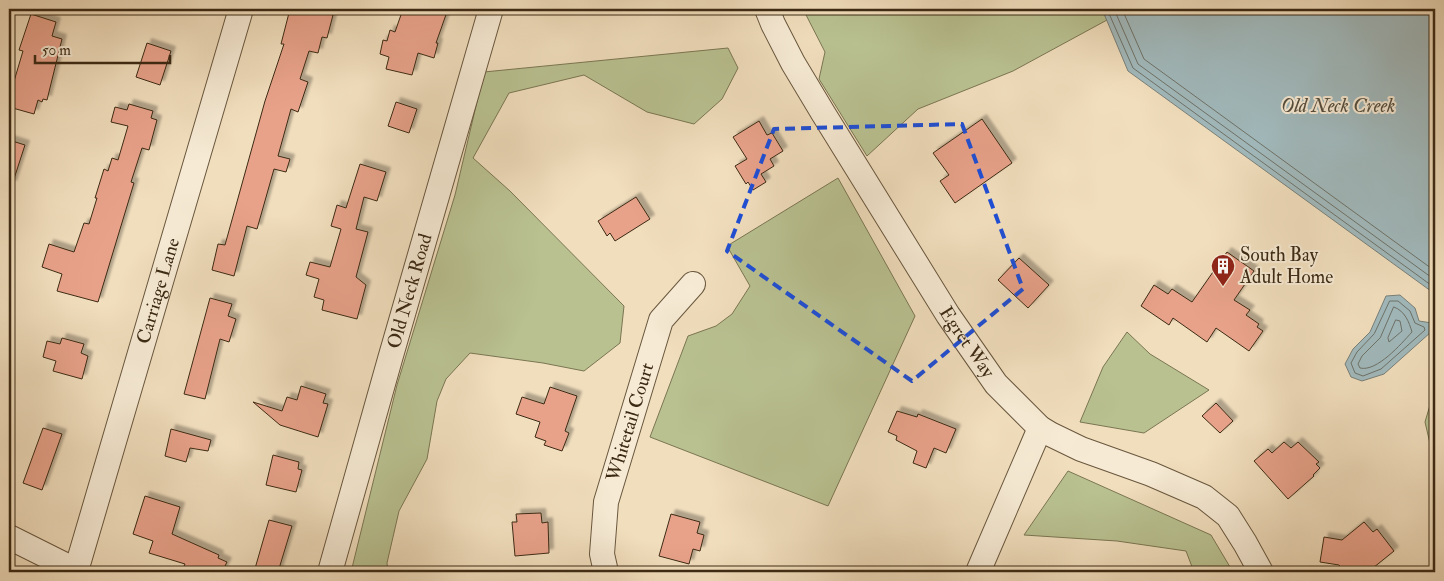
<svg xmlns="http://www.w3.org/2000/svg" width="1444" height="581" font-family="'IM FELL Double Pica',serif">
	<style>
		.green { fill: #b9c191; stroke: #7a7652 }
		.water { fill: #a1b9bc; stroke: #798079 }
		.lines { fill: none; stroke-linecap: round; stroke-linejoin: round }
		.shore { stroke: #6e7268; stroke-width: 1 }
		.building { fill: #e8a28a; stroke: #3c2a14; filter: url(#shadow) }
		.minor-casing { stroke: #69573e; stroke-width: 26 }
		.minor { stroke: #f6ead4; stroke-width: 24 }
		.marked { fill: none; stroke: #1d4ed8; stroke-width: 4; stroke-dasharray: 10 6; stroke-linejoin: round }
		.labels { text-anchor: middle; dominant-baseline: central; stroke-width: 4; stroke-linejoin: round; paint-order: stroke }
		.poi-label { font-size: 19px; fill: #3c2a14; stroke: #f6ead4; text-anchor: start }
		.street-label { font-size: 19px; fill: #3c2a14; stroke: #f6ead4 }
		.water-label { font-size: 20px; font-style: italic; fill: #554e3e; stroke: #f6ead4 }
	</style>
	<defs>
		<filter id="shadow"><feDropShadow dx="4.5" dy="-4.5" stdDeviation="1" flood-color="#0004"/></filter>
	</defs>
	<rect width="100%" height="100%" fill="#f1debd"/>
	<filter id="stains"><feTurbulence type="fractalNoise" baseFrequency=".004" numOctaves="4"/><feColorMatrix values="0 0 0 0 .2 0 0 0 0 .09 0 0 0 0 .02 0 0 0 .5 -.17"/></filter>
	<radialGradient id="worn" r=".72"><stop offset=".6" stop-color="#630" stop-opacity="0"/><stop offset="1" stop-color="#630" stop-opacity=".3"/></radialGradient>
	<path class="green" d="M803,9H1102L1107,20L1013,71L918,109L867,156L819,79L825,52Z
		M728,48L738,68L722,99L694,124L647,112L584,75L509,93L473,158L510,191L624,306L620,343L584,371L543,363L470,353L446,379L437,401L427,459L399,511L387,563L388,572H351L397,385L455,195L484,72Z
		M838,178L915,316L828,506L650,437L688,336L716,326L732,314L750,286L727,246Z
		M1127,332L1150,354L1209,390L1144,433L1080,422L1103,367Z
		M1435,388V465L1425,422Z
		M1068,471L1211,535L1233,572H1194L1186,551L1117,541L1024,535Z"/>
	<path class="water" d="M1102,9H1435V294L1128,71Z
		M1400,295L1415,308L1419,321L1432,323L1435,320V334L1431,332L1384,374L1362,381L1351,377L1345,364L1353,349L1370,332L1386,296Z"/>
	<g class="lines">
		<path class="shore" d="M1107,9L1133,68L1435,288
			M1114,9L1138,64L1435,280
			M1122,9L1144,59L1435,271
			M1390,301H1398L1410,311L1415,323L1424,327L1425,330L1381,369L1363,376L1355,373L1351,363L1357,352L1374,334Z
			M1394,307C1405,311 1409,322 1412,332C1401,344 1377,372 1360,368L1358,364L1362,356L1380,338Z
			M1396,320L1400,321L1402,331L1389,342L1388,338Z"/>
	</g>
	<path class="building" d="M290,9H311L333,15L327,38L322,37L318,53L309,51L300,79L308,82L298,112L291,109L278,156L290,159L286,172L274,169L257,229L247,226L234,276L212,270L218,244L225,245L265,101L284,44H281Z
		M403,9H448L436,43H438L434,58L418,53L412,75L386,69L389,57L380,54L383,40L387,41L390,30L395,32Z
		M31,14L56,22L52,36L62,39L47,100L43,99L42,102L38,100L34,114L9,107V98L23,51L19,50Z
		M147,43L171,51L160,85L136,77Z
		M396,102L417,109L409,133L388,126Z
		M129,104L153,111L151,118L157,120L149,150L142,148L131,182L134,183L98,302L57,291L62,274L42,267L49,244L74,252L84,223L89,224L97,198H95L104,169L108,171L112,158L118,160L128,126L111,122L115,107L127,110Z
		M982,119L1012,163L955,203L940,181L949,175L933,153Z
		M759,121L767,135L772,133L783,151L770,159L774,166L761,174L766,182L753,190L748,182L746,184L735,166L747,159L733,137Z
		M9,140L25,145L12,185L9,184Z
		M360,164L386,172L377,201L364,197L356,229L368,232L356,277L366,285L357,319L322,310L324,300L314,297L319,279L306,275L310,262L330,267L341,229L331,226L337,205L346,208Z
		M636,197L650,219L615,241L610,233L607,236L598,221Z
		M1227,252L1254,271L1234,300L1250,310L1246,315L1259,324L1257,327L1263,331L1249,351L1216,328L1207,342L1173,318L1169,325L1141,306L1154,285L1168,294L1172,289L1192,302Z
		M1019,258L1049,285L1028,308L998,280Z
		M210,298L232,304L228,316L236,319L229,342L220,339L205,399L184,394Z
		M62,338L84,344L81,353L88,356L82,379L53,371L56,361L43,357L47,341L60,344Z
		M301,386L326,394L323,403L328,404L318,437L280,425L253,402L282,411L287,397L297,400Z
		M550,387L577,396L565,431L569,433L562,451L544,445L546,441L535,437L540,422L516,414L522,397L544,404Z
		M1216,403L1233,421L1220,433L1202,416Z
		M897,411L917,417L918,414L956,429L946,453L934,448L926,468L913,463L917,451L896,440L897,436L888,432Z
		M43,428L62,434L42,490L23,483Z
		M171,429L211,440L208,451L190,448L186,462L165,456Z
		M1284,442L1291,448L1298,442L1319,462L1316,464L1320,468L1313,475L1314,476L1288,499L1254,461L1268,449L1272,453Z
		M273,455L299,462L298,469L302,470L296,492L266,485Z
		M145,496L180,507L172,534L219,555L218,558L227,562L222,572H198L184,566L185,564L149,553L153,541L133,534Z
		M541,513L542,523L548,522L549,553L515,556L512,522H517L516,514Z
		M671,514L700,522L697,533L704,535L700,551L693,549L689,564L659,556Z
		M269,520L292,526L278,572H254Z
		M1364,522L1373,532L1377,529L1394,551L1368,572H1345L1339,565L1320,562L1324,537L1342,540Z"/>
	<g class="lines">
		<g class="minor-casing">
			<g id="minor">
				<path id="s1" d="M767,9L773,24L793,63L823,113L948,315L996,384L1040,428L1050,434L1081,449L1151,474L1204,497L1228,516L1245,543L1261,572"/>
				<path d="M9,537L79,572"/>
				<path id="s2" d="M76,571L241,9"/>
				<path id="s3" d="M330,572L390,359L491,9"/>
				<path id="s4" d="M606,572L602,554L606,502L661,320L693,284"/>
				<path d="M978,572L1040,428"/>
			</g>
		</g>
		<use href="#minor" class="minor"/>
	</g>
	<path class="marked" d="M962,124L1023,289L912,381L727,251L774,129Z"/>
	<defs>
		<g id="building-pin" transform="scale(1.25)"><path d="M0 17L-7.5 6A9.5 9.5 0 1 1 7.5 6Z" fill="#8f2418" stroke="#f6ead4"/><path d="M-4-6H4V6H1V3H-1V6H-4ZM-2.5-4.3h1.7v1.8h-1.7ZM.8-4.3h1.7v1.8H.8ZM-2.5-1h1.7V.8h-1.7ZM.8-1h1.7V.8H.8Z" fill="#fff"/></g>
	</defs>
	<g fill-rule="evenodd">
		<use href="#building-pin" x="1223" y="266"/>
	</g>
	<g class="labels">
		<g class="poi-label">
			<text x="1240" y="255">South Bay<tspan x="1240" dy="22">Adult Home</tspan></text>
		</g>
		<g class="street-label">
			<text stroke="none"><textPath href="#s2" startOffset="292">Carriage Lane</textPath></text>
			<text stroke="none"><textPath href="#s3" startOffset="292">Old Neck Road</textPath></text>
			<text stroke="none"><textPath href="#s1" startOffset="389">Egret Way</textPath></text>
			<text stroke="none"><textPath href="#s4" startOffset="154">Whitetail Court</textPath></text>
		</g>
		<g class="water-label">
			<text x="1338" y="105">Old Neck Creek</text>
		</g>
	</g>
	<rect width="1444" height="581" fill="none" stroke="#f1debd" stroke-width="30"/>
	<rect x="10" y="10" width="1424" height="561" fill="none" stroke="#3c2a14" stroke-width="2.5"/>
	<rect x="15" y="15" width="1414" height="551" fill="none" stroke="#3c2a14"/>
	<path d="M35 55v8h135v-8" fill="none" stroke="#3c2a14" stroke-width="2.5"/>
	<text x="42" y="55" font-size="15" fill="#3c2a14" stroke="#f6ead4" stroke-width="4" paint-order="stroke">50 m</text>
	<rect width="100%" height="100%" filter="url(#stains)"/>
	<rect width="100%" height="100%" fill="url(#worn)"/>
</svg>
